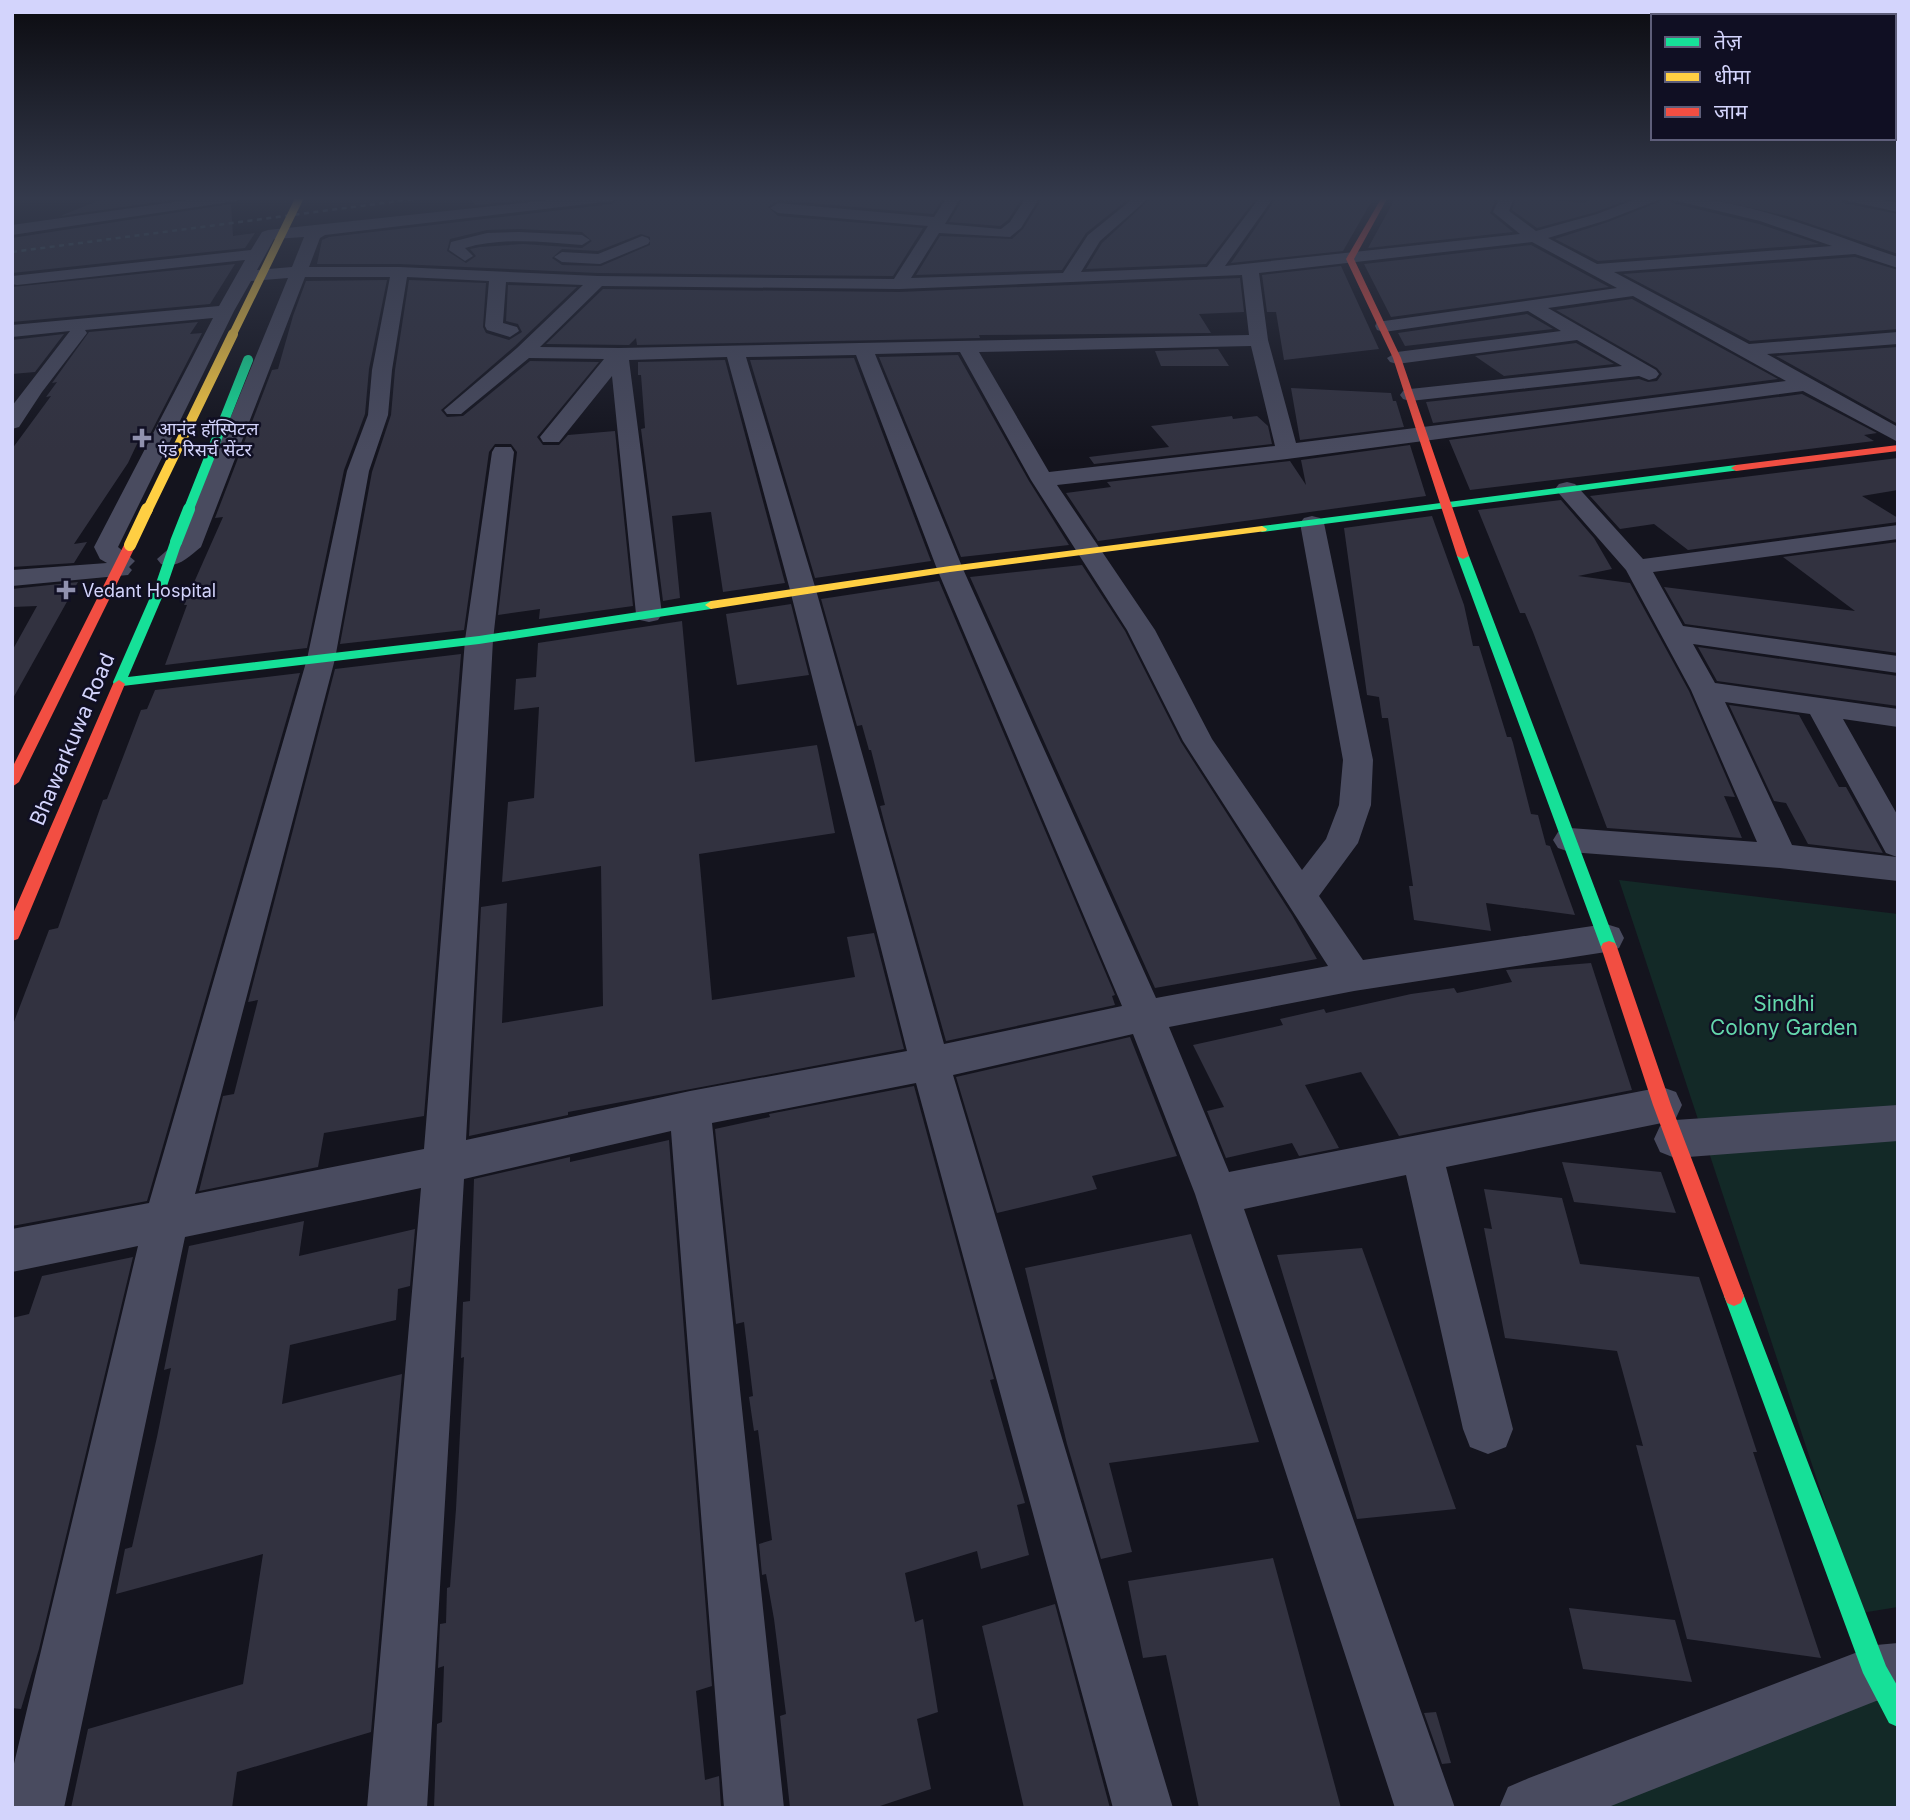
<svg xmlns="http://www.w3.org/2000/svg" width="1910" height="1820" font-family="Inter,'Noto Sans Devanagari',sans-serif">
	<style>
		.green { fill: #132927 }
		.building { fill: #323240; fill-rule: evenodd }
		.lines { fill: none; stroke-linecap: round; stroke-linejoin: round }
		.street { fill: #494b5f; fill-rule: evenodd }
		.fast { fill: #16e098; fill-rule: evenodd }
		.slow { fill: #ffcf43; fill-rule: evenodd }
		.jam { fill: #f24e42; fill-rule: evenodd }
		.rail { stroke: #425a65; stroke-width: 2.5; stroke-dasharray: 5 4.5; stroke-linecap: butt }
		.fast-bridge-far1 { stroke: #16e098; stroke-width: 10 }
		.fast-bridge { stroke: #16e098; stroke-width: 12 }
		.slow-bridge-far2 { stroke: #ffcf43; stroke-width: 8 }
		.slow-bridge-far1 { stroke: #ffcf43; stroke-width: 10 }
		.slow-bridge { stroke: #ffcf43; stroke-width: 12 }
		.poi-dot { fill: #9091ae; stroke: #100f23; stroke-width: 2.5 }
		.labels { text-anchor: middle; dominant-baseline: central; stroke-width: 5; stroke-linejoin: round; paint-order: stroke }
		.far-poi-label { font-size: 18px; fill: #d3d4fc; stroke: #100f23; text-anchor: start }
		.street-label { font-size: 21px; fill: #d3d4fc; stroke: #100f23 }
		.park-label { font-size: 21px; fill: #64d8ac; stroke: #100f23 }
	</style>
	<rect width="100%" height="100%" fill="#14141e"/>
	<path class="green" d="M1619,880L1898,914V1607L1861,1613Z
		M1876,1673L1898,1714V1808H1529Z"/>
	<path class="building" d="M108,197H193L60,216Z
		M469,197H557L476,205Z
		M621,197H944L933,214L778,200L768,207L778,216L923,228L893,276L598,273L399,264H317L322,240L329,237L612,204ZM519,229L582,232L592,241L582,248L523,244L480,247L470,249L476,256L466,263L447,251L450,239L487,230ZM641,234L650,237V245L601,266L562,265L552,258L562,249L598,251Z
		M964,197H1023L1008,220L1000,226L949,222Z
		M1043,197H1131L1086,233L1062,270L916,275L940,236L1012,239L1023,229Z
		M1152,197H1257L1206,264L1086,269L1102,243Z
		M1277,197H1374L1343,251L1231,263Z
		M1396,197H1497L1490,213L1513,232L1368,248Z
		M1516,197L1585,203L1591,197H1635L1596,212L1537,228L1512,210Z
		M1663,197H1668L1672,203L1759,224L1819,244L1598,261L1555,239L1608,222L1659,202Z
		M1703,197H1839L1843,203L1898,214V254L1787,216Z
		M231,204L233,236L255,233L245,248L12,273V238Z
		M1531,245L1609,287L1391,317L1364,264Z
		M1855,257L1898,270V329L1750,341L1623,274Z
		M235,264L210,304L12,322V287Z
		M1341,266L1379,349L1284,360L1276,312H1267L1262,275Z
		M1240,278L1244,312L1199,314L1211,333L979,335L980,338L637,345L636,338L629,345L546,344L603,289L899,292Z
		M387,280L369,369L365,414L344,470L307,648L165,665L187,605H184L223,517L215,518L272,370L278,369L293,316L306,281Z
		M409,280L486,283L483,327L486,333L509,340L522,332L518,324L506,321L508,285L577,287L515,346L441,410L447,417L463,416L530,361L599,362L537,437L543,445H559L568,435L615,431L633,606L539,619L540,609L498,615L517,452L511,444H495L489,452L464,630L340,644L372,472L391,415L395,370Z
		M1632,299L1778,379L1433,423L1426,402L1639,379L1648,382L1657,381L1662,374L1657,368L1556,310Z
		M1527,314L1553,329L1405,346L1398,333Z
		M198,322L190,334L202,333L145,444H137L128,463L74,544L87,542L74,563L12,567V449L51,396L46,397L57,382L52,383L89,332Z
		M64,334L35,372L12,374V340Z
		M1576,343L1614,364L1504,376L1475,356Z
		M1898,347V424L1776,356Z
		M1218,349L1229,366H1161L1155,351Z
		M958,355L1029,481L1069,545L961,557L879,357Z
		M854,358L931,561L815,578L750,360Z
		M725,360L785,583L723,592L711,512L672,516L680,598L663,601L641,429L645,428L641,375H638V362Z
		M1291,388L1391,393L1393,401H1396L1404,427L1300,440Z
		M1802,394L1877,433L1864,435L1874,441L1470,490L1449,440Z
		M1232,416L1233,419L1257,416L1268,426L1272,444L1094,464L1089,457L1169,447L1151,426Z
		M1410,445L1426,496L1098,541L1066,493L1111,487L1107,482L1290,461L1306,485L1301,460Z
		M1898,458V490L1862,496L1898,518V522L1688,550L1654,524L1620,529L1590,496Z
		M1561,500L1594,538L1612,569L1578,576L1630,583L1689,691L1735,797L1724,796L1742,838L1607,828L1533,632L1525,613H1520L1478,510Z
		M1432,516L1464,605L1473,646H1479L1507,737H1511L1513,743L1531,814L1538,815L1546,845L1550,846L1575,915L1486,903L1491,931L1414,920L1409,886H1413L1388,718H1382L1379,697L1367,695L1344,528Z
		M1898,542V653L1685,624L1664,587L1855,611L1783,557Z
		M1082,565L1125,631L1181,742L1292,915L1317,959L1155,988L970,577Z
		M939,581L1115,995L1112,996L1115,1005L946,1041L886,829L880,806L885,805L871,750H869L862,725L857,726L821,599Z
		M78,582L12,700V651L37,606L12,607V589Z
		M791,604L809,675L737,685L726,614Z
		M682,621L695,762L817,745L835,833L699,854L712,1000L855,977L847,937L874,933L904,1049L568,1112V1115L469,1136L481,907L507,903L502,1023L603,1006L601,866L502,882L508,802L534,798L539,707L514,710L516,679L536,677L538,643Z
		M1698,647L1898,676V706L1717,681Z
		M461,654L424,1116L324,1133L318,1167L199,1191L223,1096L234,1094L258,1000L248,1002L335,669Z
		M300,673L147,1201L12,1226V1027L49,930L58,928L103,800L107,799L141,710L147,709L155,690Z
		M1729,705L1799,715L1839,787H1846L1883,853L1808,844L1786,803L1774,801Z
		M1591,963L1632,1090L1399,1136L1361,1072L1305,1085L1339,1148L1299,1156L1292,1143L1226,1158L1207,1111L1224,1107L1193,1045L1283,1025L1280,1019L1324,1009L1326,1013L1411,994L1454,988L1457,993L1512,982L1506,970Z
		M1130,1037L1177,1156L1092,1176L1097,1189L997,1213L956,1077Z
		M914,1086L994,1379L990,1380L1025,1503L1017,1505L1029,1555L981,1569L977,1551L905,1573L915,1622L923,1619L938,1712L917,1719L931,1789L874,1808H790L780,1716L786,1714L774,1619L766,1574L762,1575L759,1544L772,1540L767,1501L758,1430L754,1431L749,1397L753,1396L744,1322L736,1324L715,1129L770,1117L769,1114Z
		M669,1140L712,1686L696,1691L705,1780L719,1776L721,1808H434L437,1724L442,1722L444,1666L438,1668L440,1624L446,1623L447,1588L450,1587L456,1509L464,1357L461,1358L463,1302L470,1301L474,1179L570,1157V1162Z
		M1562,1162L1661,1172L1676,1213L1574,1202Z
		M1484,1189L1562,1198L1580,1264L1699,1277L1757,1452H1753L1821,1658L1687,1639L1636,1445L1643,1446L1617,1351L1505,1338L1484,1228L1492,1229Z
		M304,1221L299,1256L415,1229L410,1286L398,1289L396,1320L290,1345L282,1404L402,1374L371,1732L237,1772L232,1808H71L88,1729L243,1684L263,1554L116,1594L125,1549L132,1547L157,1437L171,1368L164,1370L189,1246Z
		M1191,1234L1259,1442L1109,1463L1132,1552L1101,1559L1067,1444L1025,1268Z
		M1362,1248L1456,1509L1357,1519L1277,1255Z
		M133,1257L39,1649L21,1709L12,1708V1318L29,1314L42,1276Z
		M1273,1558L1341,1808H1199L1166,1655L1143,1658L1128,1581Z
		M1055,1604L1110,1808H1024L982,1626Z
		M1569,1608L1675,1620L1692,1682L1583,1669Z
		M1436,1712L1451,1763L1442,1764L1424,1713Z"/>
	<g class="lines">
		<path class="street" d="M209,197H243L236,201L12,235V225Z
			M578,197H619L612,201L325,235L320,238L309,267H399L598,276L894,279L928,226L778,213L770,208L778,203L934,217L947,197H961L945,224L1001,229L1010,222L1026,197H1040L1021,228L1010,237L939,233L911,278L1063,273L1088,235L1135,197H1150L1100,241L1081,272L1207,267L1260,197H1274L1225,266L1520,234L1493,212L1500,197H1514L1509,211L1536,231L1597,214L1641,197H1660L1658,200L1607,220L1548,238L1597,264L1832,246L1760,221L1673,200L1671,197C1745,197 1828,234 1898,257V268L1855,254L1614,272L1749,344L1898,332V344L1767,354L1898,427V442L1803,391L1287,459L1057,485L1155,630L1212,739L1302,870L1326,839L1339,805L1343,760L1300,523L1304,518L1312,516L1320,518L1324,523L1373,760L1371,805L1358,843L1319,896L1363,960L1606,924L1619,928L1624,938L1619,948L1606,952L1354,991L1169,1027L1229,1172L1662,1087L1676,1092L1682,1105L1676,1118L1662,1123L1446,1167L1513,1429L1506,1447L1488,1454L1470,1447L1463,1429L1406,1175L1244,1209L1455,1808H1395L1195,1194L1133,1034L953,1075L1173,1808H1113L916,1083L712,1123L784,1808H724L671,1131L464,1179L427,1808H367L421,1188L185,1237L64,1808H12V1772L138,1246L12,1272V1229L149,1203L307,659L347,471L368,415L372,370L390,277H305L201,547C188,557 178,569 161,564L157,559L181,538L288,278L251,281L234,311L118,547L135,561L129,567L132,570L128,575L12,586V570L107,563L100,559L94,547L213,318L85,330L87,333L42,392L19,427L12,429V406L70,331L12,337V325L219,306L245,260L17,285L12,284V276L251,250L262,232L268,230ZM304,237L292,267L257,270L274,239ZM1532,242L1617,288L1377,322L1375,326L1377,330L1384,332L1528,311L1561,331L1397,352L1387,358L1390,362L1397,364L1577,340L1622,366L1410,389L1403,391L1400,395L1403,399L1410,401L1639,376L1649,380L1656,378L1659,374L1656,370L1548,308L1633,296L1786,381L1296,443L1268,340L1259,273ZM1242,275L1249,335L619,348L540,347L602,286L899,289ZM407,277L489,281L485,326L487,330L510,337L519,331L517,327L503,323L506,282L583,285L517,348L444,410L447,414H461L529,358L604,359L540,437L543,442H559L612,376L636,614L640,620L649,622L658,620L662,614L629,360L727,357L790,590L907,1051L690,1091L466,1140L493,640L514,452L511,447H495L492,452L465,640L424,1149L195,1194L335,659L369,471L388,415L392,370ZM1251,346L1275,446L1049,472L979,352ZM960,352L1031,480L1127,630L1183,741L1328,966L1156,998L963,569L875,354ZM856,355L937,569L1122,1006L944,1044L816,590L746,357Z
			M1842,197H1867L1898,203V212L1844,200Z
			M519,232L582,235L590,240L582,245C543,242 503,237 465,248L473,256L465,261L449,250L451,242L487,233Z
			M642,236L648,238L650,241L648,244L600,264L562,262L554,257L562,252L598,254Z
			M1567,482L1575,484L1643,559L1898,525V539L1653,572L1683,626L1898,656V673L1693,644L1715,683L1898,709V727L1843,719L1898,816V881L1780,868L1570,852L1558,848L1553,840L1558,832L1570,828L1757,842L1691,690L1626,570L1555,489L1559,484ZM1725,702L1810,714L1886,853L1897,857L1792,845Z
			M1898,1105V1141L1675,1158L1660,1152L1654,1139L1660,1126L1675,1120Z
			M1898,1643L1896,1699L1876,1701L1606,1808H1499L1508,1787L1529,1778L1876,1645Z"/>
		<path class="fast" d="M1736,465L1741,468L1740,470L1262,532L1257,529L1262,526Z
			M176,539L182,542L167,586L128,677L479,636L711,601L717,605L711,609L479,644L114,687L113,682L155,586L170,542Z
			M1463,553L1469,556L1617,947L1615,951H1603L1601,947L1457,556Z
			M1734,1286L1741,1289L1744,1296L1886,1666L1898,1687V1727L1889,1723L1863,1673L1724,1296L1727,1289Z"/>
		<path class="slow" d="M1262,526L1267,529L1266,531L950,572L711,609L705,605L711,601L950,566Z"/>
		<path class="jam" d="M1382,197H1388L1354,259L1401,358L1469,556L1463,559L1457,556L1393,358L1346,259Z
			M1898,445V451L1736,471L1731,468L1736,465Z
			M130,542L136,545L19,782L12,787V768L124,545Z
			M119,680L125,684L20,935L18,939L12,941V916L113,684Z
			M1609,941L1615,943L1617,947L1671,1105L1744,1296L1741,1303L1734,1306L1727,1303L1724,1296L1653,1105L1601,947L1603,943Z"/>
		<path class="rail" d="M12,252L429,197"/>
		<path class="fast-bridge-far1" d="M188,511L248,360"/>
		<path class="fast-bridge" d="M176,542L189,509"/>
		<path class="slow-bridge-far2" d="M232,336L300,197"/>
		<path class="slow-bridge-far1" d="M147,511L233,334"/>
		<path class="slow-bridge" d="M130,545L147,509"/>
	</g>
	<linearGradient id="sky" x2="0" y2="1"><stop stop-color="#0b0b10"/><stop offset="0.44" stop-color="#343a4c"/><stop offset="1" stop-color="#343a4c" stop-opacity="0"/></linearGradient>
	<rect width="1910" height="451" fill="url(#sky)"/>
	<g class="poi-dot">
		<path d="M138.5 427.5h7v7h7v7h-7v7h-7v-7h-7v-7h7z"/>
		<path d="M62.5 579.5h7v7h7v7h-7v7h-7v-7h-7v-7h7z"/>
	</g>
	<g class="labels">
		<g class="far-poi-label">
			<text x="158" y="428">आनंद हॉस्पिटल<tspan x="158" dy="21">एंड रिसर्च सेंटर</tspan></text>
			<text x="82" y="590">Vedant Hospital</text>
		</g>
		<g class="street-label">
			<text transform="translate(72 739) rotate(-67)">Bhawarkuwa Road</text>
		</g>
		<g class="park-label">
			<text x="1784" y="1003">Sindhi<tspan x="1784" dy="24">Colony Garden</tspan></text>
		</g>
	</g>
	<rect width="1910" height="1820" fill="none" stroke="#d3d4fc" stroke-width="28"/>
	<rect x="1651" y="14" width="245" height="126" fill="#100f23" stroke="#5e5e7a" stroke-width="2"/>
	<rect x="1665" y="37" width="35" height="10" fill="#16e098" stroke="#5e5e7a" stroke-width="2"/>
	<text x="1714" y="49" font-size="21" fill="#d3d4fc">तेज़</text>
	<rect x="1665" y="72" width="35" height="10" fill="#ffcf43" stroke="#5e5e7a" stroke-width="2"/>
	<text x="1714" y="84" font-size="21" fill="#d3d4fc">धीमा</text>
	<rect x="1665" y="107" width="35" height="10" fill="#f24e42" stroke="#5e5e7a" stroke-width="2"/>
	<text x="1714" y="119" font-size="21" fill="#d3d4fc">जाम</text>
</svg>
